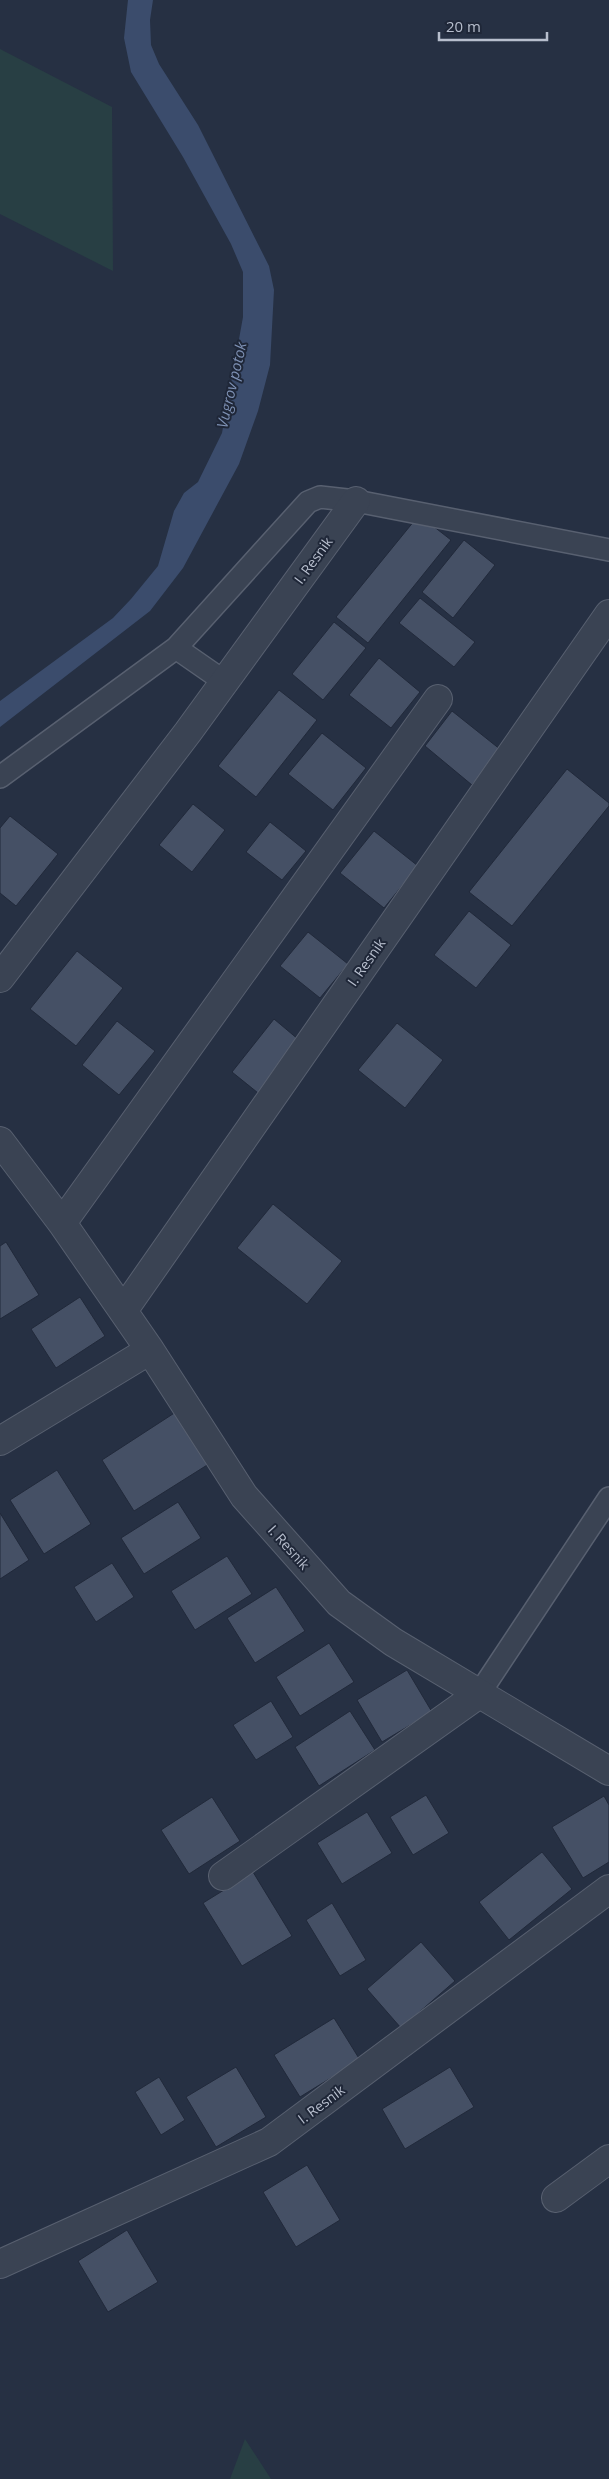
<svg xmlns="http://www.w3.org/2000/svg" width="609" height="2479" font-family="'Open Sans',sans-serif">
	<style>
		.green { fill: #283f44 }
		.water { fill: #3b4c6c }
		.building { fill: #455065; stroke: #21293a }
		.lines { fill: none; stroke-linecap: round; stroke-linejoin: round }
		.lane-casing { stroke: #586070; stroke-width: 24 }
		.street-casing { stroke: #586070; stroke-width: 30 }
		.lane { stroke: #3a4353; stroke-width: 21 }
		.street { stroke: #3a4353; stroke-width: 28 }
		.labels { text-anchor: middle; dominant-baseline: central; stroke-width: 4; stroke-linejoin: round; paint-order: stroke }
		.street-label { font-size: 14px; fill: #b7becd; stroke: #1f2738 }
		.water-label { font-size: 15px; font-style: italic; fill: #7e91b4; stroke: #1f2738 }
	</style>
	<rect width="100%" height="100%" fill="#263043"/>
	<path class="green" d="M0,49L112,107L113,271L0,214Z
		M245,2439L271,2479H230Z"/>
	<path class="water" d="M128,0H153L150,20L151,45L159,64L198,125L269,266L274,290L270,365L258,411L239,464L183,568L150,611L0,727V701L113,618L131,599L158,566L174,511L184,493L198,482L222,433L243,317V272L231,244L183,157L131,72L124,38Z"/>
	<path class="building" d="M419,515L451,540L368,643L336,617Z
		M464,540L495,565L453,618L422,592Z
		M420,598L475,642L454,667L399,623Z
		M334,622L366,648L323,700L292,674Z
		M379,658L420,692L391,728L349,695Z
		M279,690L317,720L256,797L218,766Z
		M452,711L501,750L472,785L425,746Z
		M322,733L366,768L333,810L288,774Z
		M567,769L609,803V806L512,926L469,892Z
		M193,804L225,830L192,872L159,845Z
		M10,816L58,854L16,906L0,893V828Z
		M270,822L306,851L282,880L246,852Z
		M374,831L418,866L384,908L340,873Z
		M469,911L511,945L476,988L434,955Z
		M308,932L348,964L320,998L280,966Z
		M77,951L123,988L76,1046L30,1009Z
		M274,1019L305,1045L263,1097L232,1072Z
		M117,1021L155,1051L119,1095L82,1065Z
		M397,1023L443,1060L405,1108L358,1070Z
		M273,1204L342,1261L307,1304L237,1248Z
		M6,1242L39,1295L0,1319V1246Z
		M80,1297L105,1336L56,1368L31,1329Z
		M179,1410L212,1462L134,1511L102,1460Z
		M57,1470L91,1524L44,1554L10,1500Z
		M178,1502L201,1538L144,1574L121,1538Z
		M0,1513L29,1560L0,1579Z
		M227,1556L252,1594L195,1630L171,1591Z
		M112,1563L134,1597L96,1622L74,1587Z
		M276,1587L305,1631L255,1663L227,1618Z
		M329,1643L354,1682L300,1716L276,1677Z
		M407,1670L432,1712L382,1742L357,1700Z
		M271,1701L293,1737L256,1760L233,1725Z
		M350,1711L375,1750L319,1786L295,1747Z
		M426,1795L449,1833L413,1855L390,1817Z
		M604,1796L609,1805V1862L583,1878L552,1827Z
		M212,1797L240,1841L189,1874L161,1830Z
		M367,1812L392,1853L342,1884L317,1843Z
		M542,1852L572,1889L509,1940L479,1902Z
		M253,1872L292,1936L242,1966L203,1903Z
		M332,1903L366,1960L340,1976L306,1920Z
		M421,1942L455,1981L401,2028L367,1989Z
		M334,2018L360,2060L300,2097L274,2055Z
		M236,2067L266,2117L216,2147L186,2097Z
		M450,2067L474,2107L405,2149L382,2109Z
		M159,2077L185,2120L161,2135L135,2092Z
		M307,2165L340,2220L296,2247L263,2192Z
		M127,2230L158,2282L108,2312L78,2261Z"/>
	<g class="lines">
		<g class="lane-casing">
			<path id="lane" d="M176,648L225,682
				M0,777L176,648L308,502L320,497L356,501L609,550
				M479,1694L609,1498"/>
		</g>
		<g class="street-casing">
			<path id="street" d="M0,978L188,732L356,501
				M0,1141L62,1223L150,1350L244,1496L339,1603L393,1642L609,1771
				M62,1223L438,699
				M123,1311L609,614
				M0,1441L150,1350
				M223,1876L479,1694
				M556,2198L609,2159
				M0,2264L269,2142L609,1889"/>
		</g>
		<use href="#lane" class="lane"/>
		<use href="#street" class="street"/>
	</g>
	<g class="labels">
		<g class="street-label">
			<text transform="translate(313 560) rotate(-54)">I. Resnik</text>
			<text transform="translate(366 962) rotate(-55)">I. Resnik</text>
			<text transform="translate(289 1547) rotate(48)">I. Resnik</text>
			<text transform="translate(321 2104) rotate(-37)">I. Resnik</text>
		</g>
		<g class="water-label">
			<text transform="translate(231 385) rotate(-77)">Vugrov potok</text>
		</g>
	</g>
	<path d="M439 32v8h108v-8" fill="none" stroke="#b7becd" stroke-width="2.5"/>
	<text x="446" y="32" font-size="15" fill="#b7becd" stroke="#1f2738" stroke-width="4" paint-order="stroke">20 m</text>
</svg>
